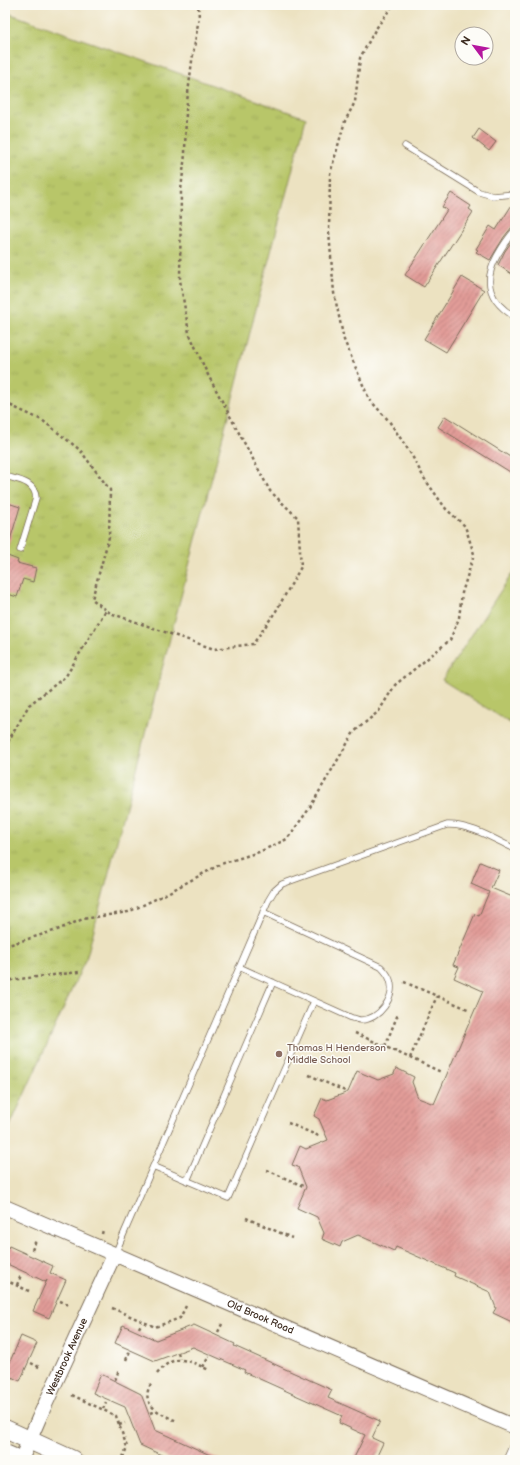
<svg xmlns="http://www.w3.org/2000/svg" width="520" height="1465" font-family="'Balsamiq Sans',sans-serif">
	<style>
		.grass { fill: url(#grass-tufts); stroke: #7a7844 }
		.pitch { fill: #b8c669; stroke: #7a7844 }
		.building { fill: url(#building-hatch) }
		.lines { fill: none; stroke-linecap: round; stroke-linejoin: round }
		.service-casing { stroke: #796a57; stroke-width: 7 }
		.tertiary-casing { stroke: #796a57; stroke-width: 16 }
		.primary-casing { stroke: #796a57; stroke-width: 20 }
		.path { stroke: #796a57; stroke-width: 2.5; stroke-dasharray: 3 3; stroke-linecap: butt }
		.service { stroke: #fff; stroke-width: 5.5 }
		.tertiary { stroke: #fff; stroke-width: 14 }
		.primary { stroke: #fff; stroke-width: 18 }
		.education-dot { fill: #8d6e63; stroke: #fdfcf7; stroke-width: 1.5 }
		.labels { text-anchor: middle; dominant-baseline: central; stroke-width: 3; stroke-linejoin: round; paint-order: stroke }
		.education-label { font-size: 10px; fill: #785e54; stroke: #fdfcf7; text-anchor: start }
		.street-label { font-size: 10px; fill: #3b2a1e; stroke: #fdfcf7 }
	</style>
	<defs>
		<pattern id="grass-tufts" width="24" height="20" patternUnits="userSpaceOnUse"><rect width="24" height="20" fill="#b8c669"/><path d="M3 7l-1-3M5 7V3M7 7l1-3M15 17l-1-3M17 17v-4M19 17l1-3" fill="none" stroke="#9faa5b"/></pattern>
		<pattern id="building-hatch" width="6" height="6" patternUnits="userSpaceOnUse"><rect width="6" height="6" fill="#e29c98"/><path d="M-1 1l2-2M0 6l6-6M5 7l2-2" fill="none" stroke="#b87f7b"/></pattern>
	</defs>
	<rect width="100%" height="100%" fill="#fdfcf7"/>
	<filter id="ink" filterUnits="userSpaceOnUse"><feTurbulence type="fractalNoise" baseFrequency=".025" numOctaves="2"/><feDisplacementMap in="SourceGraphic" scale="8" xChannelSelector="R" yChannelSelector="G"/><feConvolveMatrix kernelMatrix="1 2 1 2 8 2 1 2 1" color-interpolation-filters="sRGB"/></filter>
	<filter id="wash" filterUnits="userSpaceOnUse"><feTurbulence type="fractalNoise" baseFrequency=".012" numOctaves="4" result="noise"/><feDisplacementMap in="SourceGraphic" scale="16" xChannelSelector="R" yChannelSelector="G"/><feGaussianBlur stdDeviation="0.9" result="paint"/><feColorMatrix in="noise" values="0 0 0 0 0 0 0 0 0 0 0 0 0 0 0 0 0 1.4 0 .05"/><feComposite in="paint" operator="in"/></filter>
	<g filter="url(#wash)">
		<rect width="100%" height="100%" fill="#ece2c1"/>
		<path class="grass" d="M5,12L306,118L87,956L5,1137Z"/>
		<path class="pitch" d="M515,569V726L442,680Z"/>
		<g id="blocks">
			<path class="building" d="M479,129L496,142L489,151L473,138Z
				M451,193L471,206L469,209L473,212L424,287L405,275L447,210L442,207Z
				M515,200V226L512,227L504,237L490,260L476,252L478,250L476,249L490,226L496,230Z
				M515,237V276L498,265L505,251Z
				M462,277L484,290L446,352L424,339Z
				M445,416L515,460V475L438,427Z
				M5,502L20,507L8,547H5Z
				M5,555L18,560L17,563L36,568L33,582L23,579L17,597L5,593Z
				M480,862L499,870L491,888L515,898V1314L512,1322L493,1313L496,1308L490,1292L454,1276L455,1273L396,1247L394,1251L358,1235L342,1242L340,1247L322,1239L324,1233L317,1217L297,1208L306,1187L298,1167L292,1165L300,1146L306,1149L328,1140L319,1119L314,1116L322,1098L327,1100L348,1092L357,1071L378,1080L394,1074L396,1068L414,1077L412,1082L418,1098L434,1104L483,991L454,978L459,967L453,965L475,914L479,916L489,892L471,884Z
				M9,1246L53,1266L50,1273L66,1280L49,1318L33,1311L47,1280L46,1282L5,1263V1247L8,1248Z
				M123,1325L156,1340L194,1325L235,1344L234,1346L332,1390L328,1398L380,1421L372,1438L383,1443L375,1460H353L365,1435L339,1423L342,1416L253,1376L244,1372L245,1370L193,1347L155,1361L115,1343Z
				M21,1336L37,1343L20,1381L5,1374V1373Z
				M101,1374L141,1394L155,1430L221,1460H172L140,1445L125,1407L93,1393Z"/>
		</g>
	</g>
	<g filter="url(#ink)">
		<use href="#blocks" fill-opacity="0" stroke="#796a57" stroke-width="1"/>
		<g class="lines">
			<g class="service-casing">
				<path id="service" d="M405,146L479,192L493,196L515,194
					M515,230C508,238 502,247 497,256C482,283 490,302 515,317
					M5,476C18,480 35,481 36,498L20,550
					M239,967L352,1018C355,1018 358,1020 361,1020C379,1020 396,997 390,980C388,974 385,971 381,967L263,912
					M153,1166L228,1198L314,1001
					M187,1181L273,982
					M115,1254L268,901L274,891L282,884L447,825C470,824 494,839 515,849
					M506,1460L515,1440"/>
			</g>
			<g class="tertiary-casing">
				<g id="tertiary">
					<path id="s1" d="M5,1207L515,1427"/>
					<path id="s2" d="M21,1460L39,1418L114,1255"/>
				</g>
			</g>
			<g class="primary-casing">
				<path id="primary" d="M5,1429L73,1460
					M5,1454L19,1460"/>
			</g>
			<path class="path" d="M5,403L42,420L80,450L110,490L109,537L92,599L110,613L214,649L253,644L276,611L301,567L298,518L270,491L207,373L189,333L180,280L181,190L185,154L186,110L192,61L199,17L198,5
				M5,747L29,705L66,676L106,610
				M5,946L57,930L83,919L128,912L160,897L221,864L259,852L287,839L309,809L354,732L379,711L395,685L450,640L459,618L462,593L474,554L465,526L446,509L424,478L411,454L389,421L369,399L344,340L334,293L329,232L330,174L345,121L355,102L360,58L375,30L393,5
				M5,977L11,980L79,972
				M404,982L470,1010
				M5,992L11,980
				M355,1033L441,1072
				M385,1046L398,1014
				M410,1058L437,996
				M309,1075L347,1092
				M288,1123L321,1137
				M267,1170L303,1186
				M246,1218L292,1238
				M102,1234L103,1230
				M32,1250L36,1240
				M5,1280L29,1291
				M17,1285L21,1275
				M60,1301L69,1305
				M112,1308L155,1327L180,1318L186,1306
				M139,1328L142,1322
				M218,1332L223,1322
				M178,1353L180,1359
				M126,1360L130,1351
				M31,1363L41,1368
				M203,1367L209,1356
				M157,1374C174,1352 188,1360 209,1370
				M115,1380L119,1370
				M151,1384C138,1405 163,1415 177,1421
				M72,1395L116,1416L127,1447L122,1460
				M103,1409L106,1402
				M150,1413L155,1411
				M119,1425L125,1423"/>
			<use href="#service" class="service"/>
			<use href="#tertiary" class="tertiary"/>
			<use href="#primary" class="primary"/>
		</g>
	</g>
	<circle class="education-dot" cx="279" cy="1054" r="4"/>
	<g class="labels">
		<g class="education-label">
			<text x="287" y="1048">Thomas H Henderson<tspan x="287" dy="12">Middle School</tspan></text>
		</g>
		<g class="street-label">
			<text stroke="none"><textPath href="#s1" startOffset="278">Old Brook Road</textPath></text>
			<text stroke="none"><textPath href="#s2" startOffset="113">Westbrook Avenue</textPath></text>
		</g>
	</g>
	<rect width="520" height="1465" fill="none" stroke="#fdfcf7" stroke-width="20"/>
	<g transform="translate(474 46) rotate(302)"><circle r="19" fill="#fdfcf7" stroke="#afa8a0"/>
	<path d="M0-3L7 15L0 10L-7 15Z" fill="#b5179e"/>
	<text y="-6" font-size="11" font-weight="bold" text-anchor="middle" fill="#3b2a1e">N</text>
	</g>
</svg>
